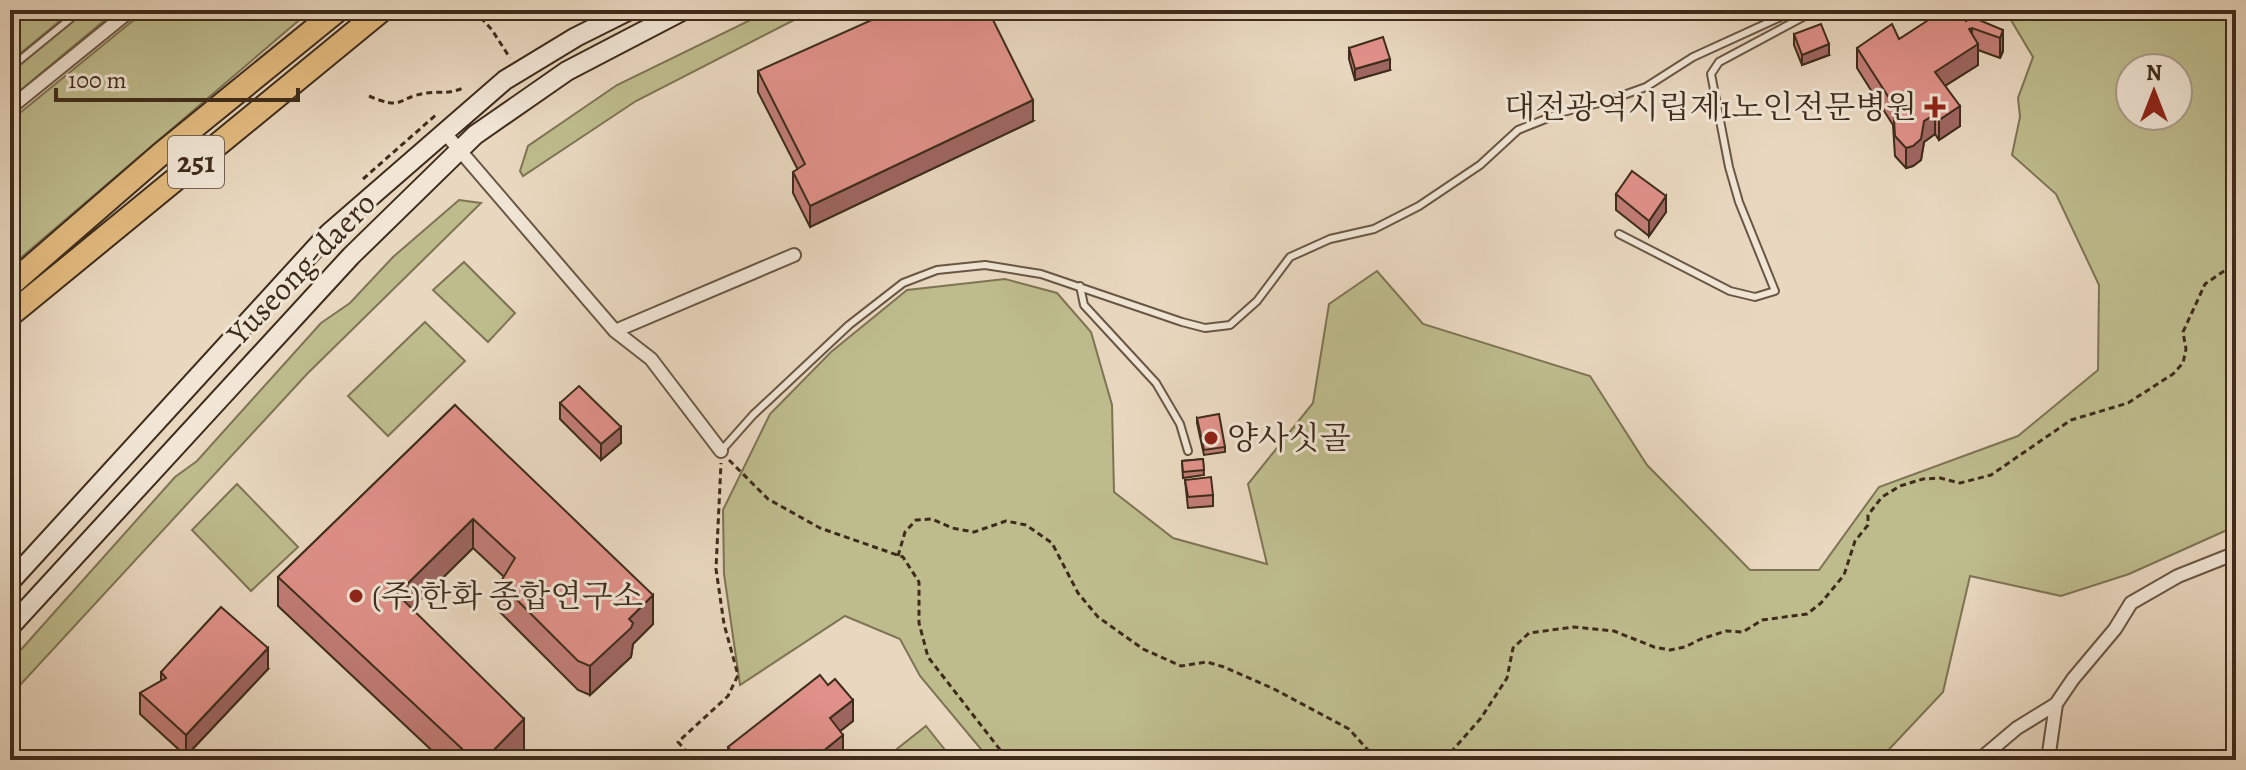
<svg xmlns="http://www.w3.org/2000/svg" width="2246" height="770" font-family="Alegreya,'Noto Serif KR',serif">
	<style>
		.green { fill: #bebc8d; stroke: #7e7454; stroke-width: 2; fill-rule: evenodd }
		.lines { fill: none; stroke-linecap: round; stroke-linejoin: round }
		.service-casing { stroke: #695744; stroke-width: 10 }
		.minor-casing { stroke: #695744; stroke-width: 16 }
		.secondary-casing { stroke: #3e2c1b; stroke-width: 22 }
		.motorway-casing { stroke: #3e2c1b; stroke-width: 26 }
		.path { stroke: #3e2c1b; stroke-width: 3; stroke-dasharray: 6 4; stroke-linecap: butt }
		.service { stroke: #f1e6d6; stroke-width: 6 }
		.minor { stroke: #f1e6d6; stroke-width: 12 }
		.secondary { stroke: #f1e6d6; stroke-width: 18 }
		.motorway { stroke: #e4bc80; stroke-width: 22 }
		.wall { fill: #c27d77; stroke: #3e2c1b; stroke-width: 2 }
		.shaded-wall { fill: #9e6661; stroke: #3e2c1b; stroke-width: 2 }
		.building { fill: #e1918a; stroke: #3e2c1b; stroke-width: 2 }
		.poi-dot { fill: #8f2418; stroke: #f1e6d6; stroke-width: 3 }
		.labels { text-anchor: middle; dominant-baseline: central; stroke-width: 6; stroke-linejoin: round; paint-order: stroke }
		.shield { fill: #f1e6d6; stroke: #746453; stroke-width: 2 }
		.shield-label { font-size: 30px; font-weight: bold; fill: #3e2c1b }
		.poi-label { font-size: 32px; fill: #3e2c1b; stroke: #f1e6d6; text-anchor: start }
		.street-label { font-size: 32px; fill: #3e2c1b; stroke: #f1e6d6 }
	</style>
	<rect width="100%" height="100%" fill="#e9d8c0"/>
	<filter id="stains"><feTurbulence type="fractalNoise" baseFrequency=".0025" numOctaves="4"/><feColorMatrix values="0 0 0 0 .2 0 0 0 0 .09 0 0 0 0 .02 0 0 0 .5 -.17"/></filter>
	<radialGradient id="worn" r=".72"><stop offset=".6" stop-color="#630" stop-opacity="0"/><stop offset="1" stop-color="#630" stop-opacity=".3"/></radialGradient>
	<path class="green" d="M10,10H73L10,62Z
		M86,10H117L10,99V73Z
		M146,10H311L10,267V121Z
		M771,10H824L796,19L636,101L523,176L520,171L528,146L617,85Z
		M2005,10H2236V526L2129,574L2061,596L1970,576L1943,692L1879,760H990L920,676L900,639L845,616L740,685L724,574L723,510L770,414L831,352L907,290L1005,279L1057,293L1091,332L1112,405L1114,492L1173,538L1267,564L1248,484L1313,403L1329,304L1377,271L1423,324L1590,376L1647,465L1750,570H1819L1879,487L2018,436L2098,370L2099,285L2056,194L2012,155L2020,117L2018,98L2033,57ZM2178,68V116H2130V68Z
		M459,200L481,203L307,374L10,696V662L175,477L197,461L321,323L350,303L393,257Z
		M464,262L515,313L488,342L433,290Z
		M425,322L465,361L388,436L348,396Z
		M237,484L298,547L251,591L192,530Z
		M926,726L953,760H883Z"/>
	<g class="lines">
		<g class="service-casing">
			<path id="service" d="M10,68L81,10
				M1619,234L1730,291L1755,297L1775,291L1739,202L1729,167L1711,74L1719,62L1816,10
				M1080,286L1084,305L1156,383L1180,424L1188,451
				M721,451L753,415L849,325L903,283L937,270L985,265L1041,274L1182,322L1205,328L1230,325L1257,301L1290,257L1330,239L1374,229L1419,206L1480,165L1518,130L1563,112L1607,101L1646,87L1693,57L1796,10"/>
		</g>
		<g class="minor-casing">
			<path id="minor" d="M10,108L131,10
				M444,132L615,331L651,359L721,451
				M615,331L794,255
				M1979,760L2017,728L2056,704L2073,679L2115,629L2131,603L2178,576L2236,553
				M2048,760L2056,704"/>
		</g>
		<g class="secondary-casing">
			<path id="secondary" d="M10,582L329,233L505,80L576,37L630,10
				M10,627L351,256L475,135L567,71L684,10"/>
		</g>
		<g class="motorway-casing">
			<path id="motorway" d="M10,285L161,154L338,10
				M10,315L382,10"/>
		</g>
		<path class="path" d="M474,10L492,30L510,58
			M369,96C404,111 396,98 426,93C443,91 448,95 465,87
			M363,179L438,113
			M729,460L768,499L820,528L903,557L919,582V623L928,657L1008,760
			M898,556L905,532L916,520L932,519L952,528L974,532L1006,521L1026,525L1052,543L1078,593L1098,617L1143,649L1181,666L1207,662L1224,667L1274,689L1349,729L1377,760
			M678,760L687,752L678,742L728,696L738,675L724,624L716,569L721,463
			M1444,760L1481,718L1507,678L1513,648L1529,633L1574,627L1614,631L1654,647L1670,650L1685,647L1701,639L1726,631L1743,632L1762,620L1807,614L1821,603L1844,575L1855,541L1868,525V515L1882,497L1900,486L1923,479L1940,478L1960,483L1991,475L2071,420L2128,403L2173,374L2183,363L2186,349L2183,332L2205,284L2227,269L2236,242"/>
		<use href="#service" class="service"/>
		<use href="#minor" class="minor"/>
		<use href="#secondary" class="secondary"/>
		<use href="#motorway" class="motorway"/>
	</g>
	<path class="wall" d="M1966,21L2003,30V51L2000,58L1978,50V65L1945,86L1960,126L1939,140L1935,134L1924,142L1921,160L1913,166L1906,168L1895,156L1893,125L1857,68V48L1899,39Z
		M1794,34L1829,55L1802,65L1794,45Z
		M1349,48L1390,70L1355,80L1349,59Z
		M758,71L1033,121L810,227L793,193V172L798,170L758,92Z
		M1616,194L1666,212L1649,236L1616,210Z
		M560,403L621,443L601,460L560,419Z
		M455,405L653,624L633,644L631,657L590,695L578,690L500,612V583L504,577L473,548L411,608L524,749L513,760H442L278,606V577Z
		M1197,418L1225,447V452L1204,455L1197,423Z
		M1203,459L1204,475L1183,478L1182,461Z
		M1185,480L1213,495V506L1188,508Z
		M268,669L186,756L140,714V693L161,681V672Z
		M853,721L840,731L843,756L838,760H728V747Z"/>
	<path class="shaded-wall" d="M1972,28V47L1978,44V65L1935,92V72L1969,29Z
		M2003,30V51L2000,58V38Z
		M1829,44V55L1802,65V55Z
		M1390,59V70L1355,80V69Z
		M1033,100V121L810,227V206Z
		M1960,106V126L1939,140V120Z
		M1935,114V134L1924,142L1921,160L1913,166L1906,168V148L1924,121Z
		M1666,196V212L1649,236V221Z
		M621,427V443L601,460V444Z
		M473,519V548L397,623V594Z
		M653,595V624L633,644L631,657L590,695V666L629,619Z
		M268,648V669L186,756V735Z
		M853,700V721L830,739V718Z
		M524,719V749L513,760H484Z
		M843,735V756L838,760H812Z"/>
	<path class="building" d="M894,10H988L1033,100L810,206L793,172L805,164L758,71Z
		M1944,10H1959L1966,21L1972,17L2003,30L2000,38L1972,28L1969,29L1978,44L1935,72L1960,106L1939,120L1935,114L1924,121L1921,139L1913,146L1906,148L1895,136L1893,104L1857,48L1892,24L1899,39Z
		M1821,24L1829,44L1802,55L1794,34Z
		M1383,37L1390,59L1355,69L1349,48Z
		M1632,171L1666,196L1649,221L1616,194Z
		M579,386L621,427L601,444L560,403Z
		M455,405L653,595L629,619L633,623L631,628L590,666L578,661L500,583L515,558L473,519L397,594L524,719L484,760H474L278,577Z
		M1219,414L1225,447L1204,450L1197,418Z
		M1203,459L1204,470L1183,472L1182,461Z
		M1211,477L1213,495L1188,497L1185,480Z
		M221,607L268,648L186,735L140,693L166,678L161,672Z
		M820,675L828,685L835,679L853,700L830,718L843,735L812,760H738L728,747Z"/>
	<g class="poi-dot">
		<path d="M1931 95h8v8h8v8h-8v8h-8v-8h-8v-8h8z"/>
		<circle cx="1211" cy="438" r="8"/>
		<circle cx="356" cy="596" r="8"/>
	</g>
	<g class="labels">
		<rect class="shield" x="168" y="136" width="56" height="52" rx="6"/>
		<g class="shield-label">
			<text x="196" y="162">251</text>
		</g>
		<g class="poi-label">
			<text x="1917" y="107" text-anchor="end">대전광역시립제1노인전문병원</text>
			<text x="1227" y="438">양사싯골</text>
			<text x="372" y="596">(주)한화 종합연구소</text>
		</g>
		<g class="street-label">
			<text transform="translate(301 268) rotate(-46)">Yuseong-daero</text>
		</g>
	</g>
	<rect width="2246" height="770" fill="none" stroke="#e9d8c0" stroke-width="40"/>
	<rect x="12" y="12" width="2222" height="746" fill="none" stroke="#3e2c1b" stroke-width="4"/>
	<rect x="20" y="20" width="2206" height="730" fill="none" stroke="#3e2c1b" stroke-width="2"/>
	<g transform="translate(2154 92)"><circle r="38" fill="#f1e6d6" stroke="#a99c8b" stroke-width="2"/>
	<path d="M0-6L14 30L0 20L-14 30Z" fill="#8f2418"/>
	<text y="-12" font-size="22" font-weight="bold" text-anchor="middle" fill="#3e2c1b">N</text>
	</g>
	<path d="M56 88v12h242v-12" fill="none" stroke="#3e2c1b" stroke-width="4"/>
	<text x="68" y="88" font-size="24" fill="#3e2c1b" stroke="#f1e6d6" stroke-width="6" paint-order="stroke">100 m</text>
	<rect width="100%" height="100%" filter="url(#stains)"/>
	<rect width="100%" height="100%" fill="url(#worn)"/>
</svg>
